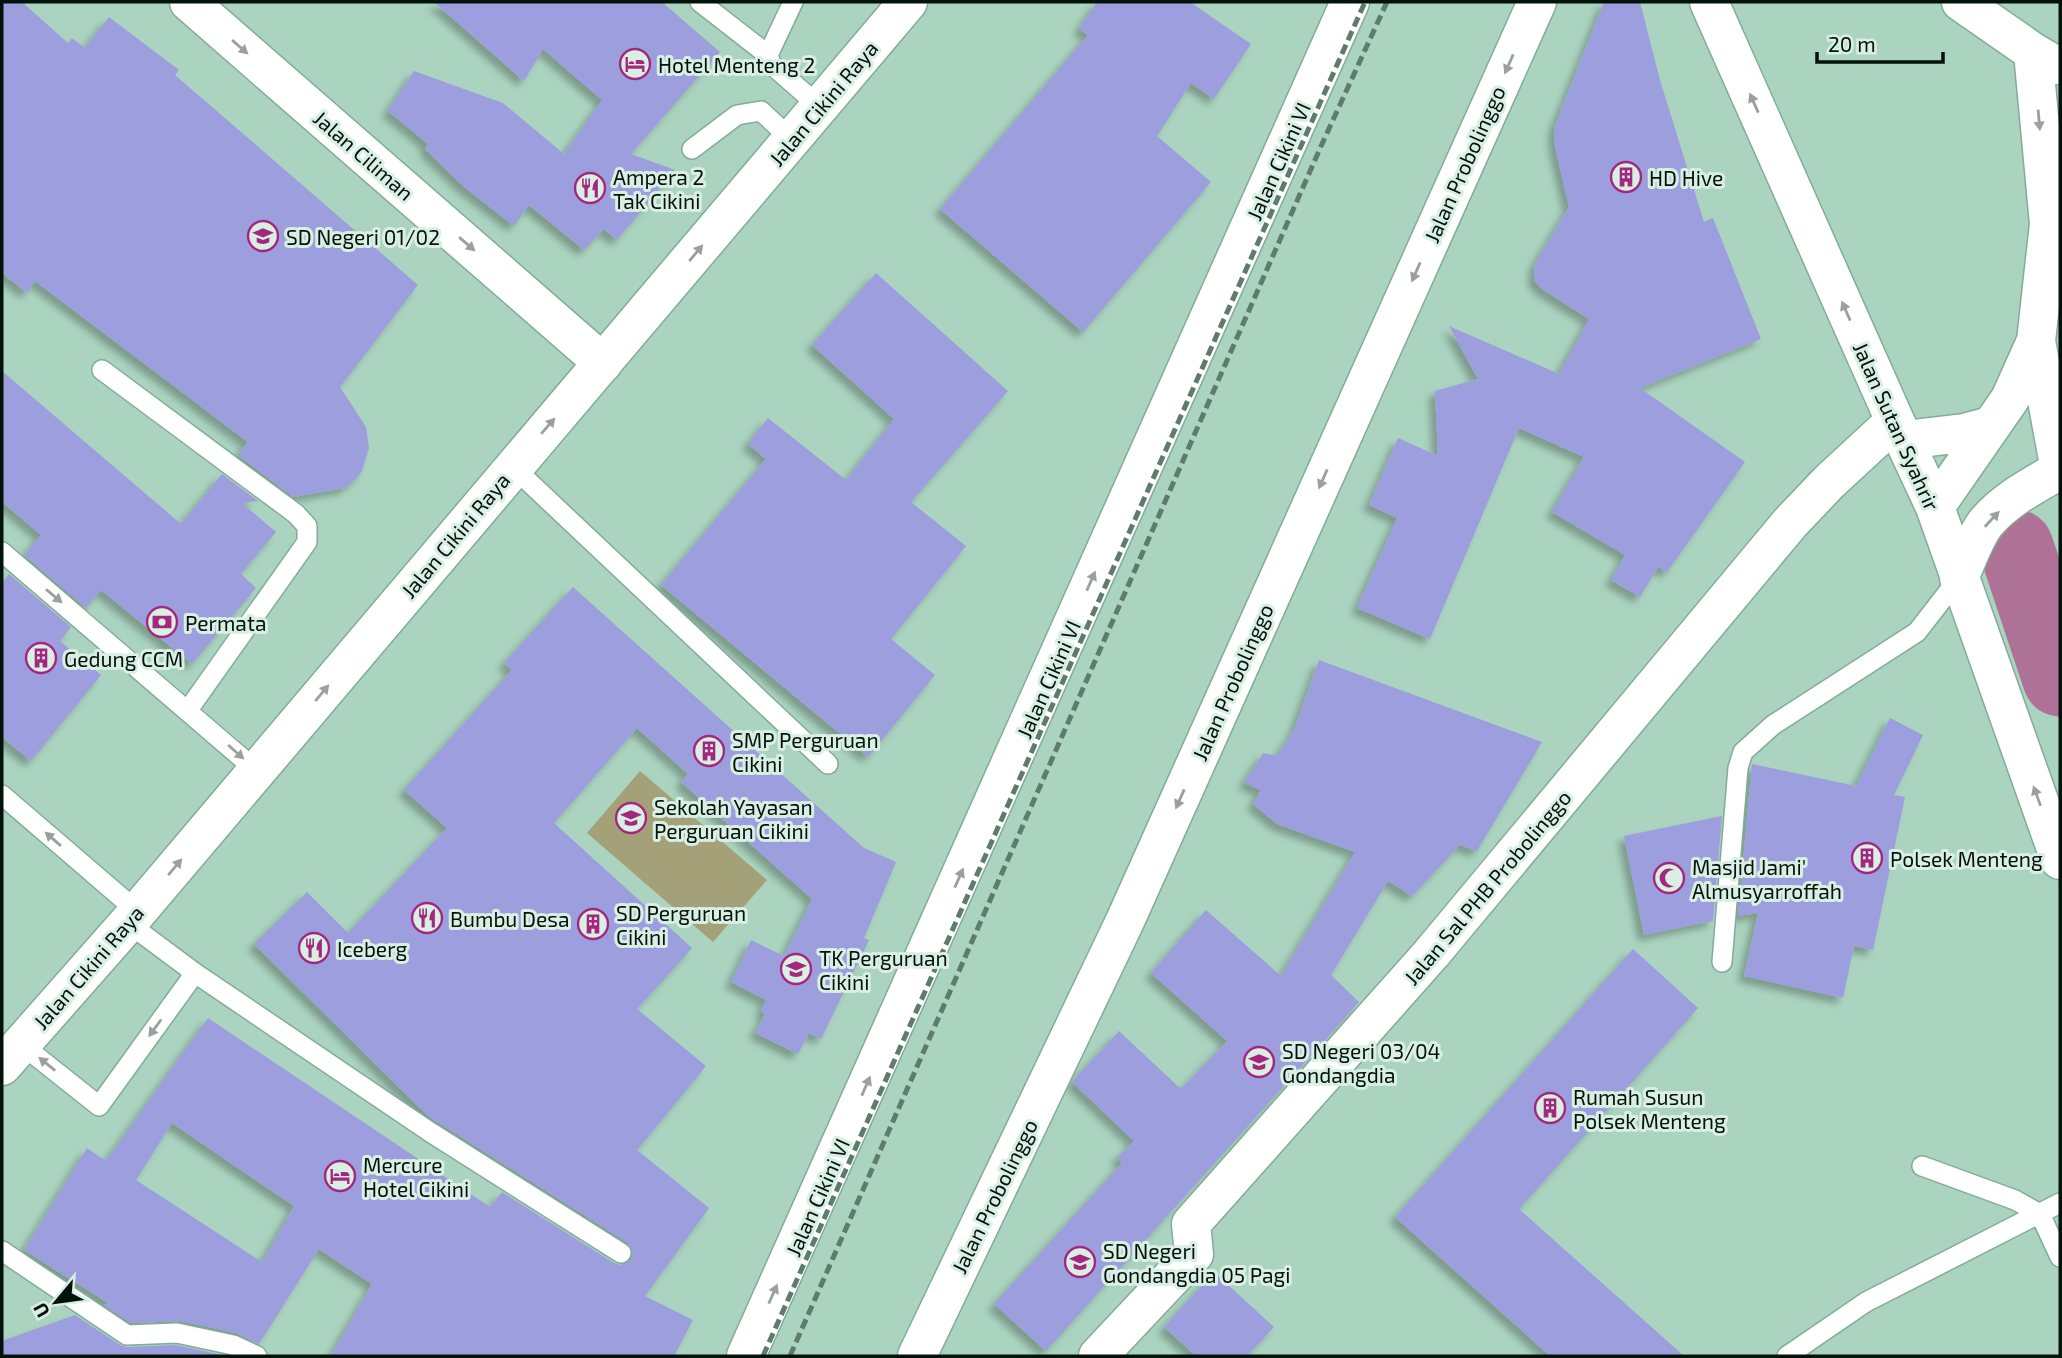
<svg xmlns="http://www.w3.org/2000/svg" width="2062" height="1358" font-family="'Exo 2',sans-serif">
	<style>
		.green { fill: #a4a077 }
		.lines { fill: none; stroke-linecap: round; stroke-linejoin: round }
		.river { stroke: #af7297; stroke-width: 75 }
		.building { fill: #9d9edd; fill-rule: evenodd; filter: url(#shadow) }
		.lane-casing { stroke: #83ac98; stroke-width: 22 }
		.street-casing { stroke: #83ac98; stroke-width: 41 }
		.secondary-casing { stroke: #83ac98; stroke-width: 41 }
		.lane { stroke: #fff; stroke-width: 19 }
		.street { stroke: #fff; stroke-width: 38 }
		.secondary { stroke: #fff; stroke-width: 38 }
		.rail { stroke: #5e7b6d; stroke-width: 5; stroke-dasharray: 10 5; stroke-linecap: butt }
		.oneway { fill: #9aa09d }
		.labels { text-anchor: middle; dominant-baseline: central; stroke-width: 6; stroke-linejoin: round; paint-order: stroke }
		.poi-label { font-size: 21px; fill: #03120b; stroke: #daefe4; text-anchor: start }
		.street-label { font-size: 21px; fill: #03120b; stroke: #daefe4 }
	</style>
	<defs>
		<filter id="shadow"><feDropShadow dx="-6" dy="6" stdDeviation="3.5" flood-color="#0004"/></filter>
	</defs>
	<rect width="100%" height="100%" fill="#aad4bf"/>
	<path class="green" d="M640,771L767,880L713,942L587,833Z"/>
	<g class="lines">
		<path class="river" d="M2016,547L2060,679"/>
	</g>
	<path class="building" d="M2,2H22L68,43L72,38L85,48L109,17L179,70L175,75L418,285L340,387L366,427L369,448L362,471L357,478L345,488L293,497L238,455L248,442L35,281L27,293L2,273Z
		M434,2H662L720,52L631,154L675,170L617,240L604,229L584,250L529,205L514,226L463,186L425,149L428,144L388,111L414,71L503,103L564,154L602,100L543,49L524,81Z
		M1097,2H1190L1251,44L1214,99L1191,83L1157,136L1211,182L1083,332L940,209L1088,35L1079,29Z
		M1604,2H1640L1660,80L1704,222L1713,218L1761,339L1640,388L1745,462L1667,572L1658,567L1640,597L1611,580L1625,555L1552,512L1584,457L1519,428L1430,639L1357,608L1397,518L1369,505L1398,438L1438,456L1435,391L1478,379L1449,326L1559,374L1589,319L1542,289L1534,280L1535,264L1569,207L1555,147L1554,128Z
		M876,273L1008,391L911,502L966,546L891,639L935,675L868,757L661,585L766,459L748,444L768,418L846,480L894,419L812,345Z
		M2,371L181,524L222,474L258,501L242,503L276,532L241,574L256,588L192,664L101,590L86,608L24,555L41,535L2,502Z
		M9,574L71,627L60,641L101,675L31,761L2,737V583Z
		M573,587L864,848L896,862L864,938L869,940L821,1039L809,1033L798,1054L755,1033L765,1014L761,1011L766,1000L731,982L751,940L784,956L812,899L681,782L688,774L637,728L554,823L692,948L637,1009L706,1066L637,1150L709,1208L645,1296L693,1320L674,1356H331L372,1284L319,1249L259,1344L236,1333L180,1321L131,1323L104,1305L108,1303L24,1250L87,1148L106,1161L208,1018L490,1207L502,1192L614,1263L621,1265L631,1260L633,1253L628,1243L428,1116L254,944L307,892L348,933L447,828L404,790L512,670L504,663ZM172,1123L294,1206L262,1262L136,1180Z
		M1319,660L1542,742L1477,851L1460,845L1412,896L1388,881L1331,975L1359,1002L1046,1351L994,1304L1122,1163L1117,1158L1134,1141L1072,1082L1119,1031L1181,1089L1227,1041L1151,973L1206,910L1281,976L1355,852L1277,824L1253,804L1261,790L1244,783L1263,753L1277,756L1294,730Z
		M1890,718L1923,735L1894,795L1905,797L1873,950L1854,946L1843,998L1744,976L1758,913L1738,916L1752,764L1856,786Z
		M1722,816L1713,921L1644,935L1624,836Z
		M1633,949L1698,1008L1519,1209L1684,1356H1550L1395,1217Z
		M1214,1272L1274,1327L1247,1356H1196L1164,1327Z
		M75,1315L120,1345L127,1347L176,1345L227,1356H2V1341Z"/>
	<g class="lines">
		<g class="lane-casing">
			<path id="lane" d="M700,2L768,55
				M793,2L768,55L771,64L820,107
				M692,149L737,115L761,111L792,140
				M102,370L296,514L307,526V542L188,710
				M513,467L828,764
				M2,552L257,771
				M2,795L137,911
				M128,923L195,973L430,1132L621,1253
				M1722,962L1738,768L1743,752L1773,725L1917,632L1959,578
				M21,1044L99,1106L195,973
				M1922,1166L2015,1200L2040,1214L2060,1257
				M2,1251L127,1335L177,1333L233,1345L257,1356
				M1787,1356L1866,1302L2060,1203"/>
		</g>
		<g class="street-casing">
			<path id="street" d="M189,2L603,363
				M746,1356L1350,2
				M1098,1356L1194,1254L1191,1224L1431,954L1790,523L1829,482L1895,421"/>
		</g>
		<g class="secondary-casing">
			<path id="secondary" d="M1709,2L1895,421L1935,507L2060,860
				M1961,2L2033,52L2055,65
				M1904,440L1964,433L1990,426
				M1935,507L2010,399L2036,341
				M1959,578C1967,561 1974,539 1985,524C2004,500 2034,485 2060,470L2036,341L2049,224L2033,52
				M2,1066L128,923L908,2
				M917,1356L1125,921L1537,2"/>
		</g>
		<use href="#lane" class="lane"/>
		<use href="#street" class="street"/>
		<use href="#secondary" class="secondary"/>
		<path class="rail" d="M763,1356L1365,2
			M790,1356L1322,144L1387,2"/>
	</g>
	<defs><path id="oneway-solid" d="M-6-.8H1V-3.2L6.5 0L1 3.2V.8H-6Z" transform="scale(1.75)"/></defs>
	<g class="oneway">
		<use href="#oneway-solid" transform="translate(240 47) rotate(41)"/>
		<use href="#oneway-solid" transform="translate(1509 64) rotate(114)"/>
		<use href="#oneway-solid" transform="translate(1754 103) rotate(-114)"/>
		<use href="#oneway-solid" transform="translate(2039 120) rotate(85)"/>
		<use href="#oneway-solid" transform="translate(467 244) rotate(41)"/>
		<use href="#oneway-solid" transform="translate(696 253) rotate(-50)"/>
		<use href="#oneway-solid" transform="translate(1416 272) rotate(114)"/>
		<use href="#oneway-solid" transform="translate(1846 311) rotate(-114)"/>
		<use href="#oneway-solid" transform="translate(548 426) rotate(-49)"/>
		<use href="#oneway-solid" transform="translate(1323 479) rotate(114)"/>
		<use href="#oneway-solid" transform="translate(1992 519) rotate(-47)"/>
		<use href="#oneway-solid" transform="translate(1091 581) rotate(-66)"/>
		<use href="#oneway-solid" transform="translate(54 596) rotate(40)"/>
		<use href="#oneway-solid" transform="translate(322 693) rotate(-50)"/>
		<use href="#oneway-solid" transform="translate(236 752) rotate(42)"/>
		<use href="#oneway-solid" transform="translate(2037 796) rotate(-110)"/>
		<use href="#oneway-solid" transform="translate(1180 799) rotate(114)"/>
		<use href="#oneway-solid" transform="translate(53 839) rotate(-139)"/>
		<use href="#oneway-solid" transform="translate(175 867) rotate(-50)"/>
		<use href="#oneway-solid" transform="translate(959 878) rotate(-66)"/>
		<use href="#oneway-solid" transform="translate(155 1028) rotate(126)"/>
		<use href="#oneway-solid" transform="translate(47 1064) rotate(-141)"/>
		<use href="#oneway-solid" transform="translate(866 1086) rotate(-66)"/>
		<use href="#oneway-solid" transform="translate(773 1294) rotate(-66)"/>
	</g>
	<defs>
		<g id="hotel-ring" transform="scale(1.575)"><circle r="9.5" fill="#daefe4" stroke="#a3287d" stroke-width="1.5"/><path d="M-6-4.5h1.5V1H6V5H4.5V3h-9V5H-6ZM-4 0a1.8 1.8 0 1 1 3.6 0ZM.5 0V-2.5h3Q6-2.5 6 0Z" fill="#a3287d"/></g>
		<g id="building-ring" transform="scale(1.575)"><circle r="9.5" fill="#daefe4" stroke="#a3287d" stroke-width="1.5"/><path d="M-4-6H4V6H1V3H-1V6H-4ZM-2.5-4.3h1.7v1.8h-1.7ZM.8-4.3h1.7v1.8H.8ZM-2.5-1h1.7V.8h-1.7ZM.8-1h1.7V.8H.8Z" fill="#a3287d"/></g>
		<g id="restaurant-ring" transform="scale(1.575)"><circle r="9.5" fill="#daefe4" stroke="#a3287d" stroke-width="1.5"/><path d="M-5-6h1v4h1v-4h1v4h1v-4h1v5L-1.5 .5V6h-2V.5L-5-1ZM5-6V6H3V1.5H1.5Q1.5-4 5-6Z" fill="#a3287d"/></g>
		<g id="school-ring" transform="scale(1.575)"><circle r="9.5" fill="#daefe4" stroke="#a3287d" stroke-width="1.5"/><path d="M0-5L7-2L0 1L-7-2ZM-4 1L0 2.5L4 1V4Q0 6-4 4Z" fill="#a3287d"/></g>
		<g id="bank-ring" transform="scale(1.575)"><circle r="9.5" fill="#daefe4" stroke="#a3287d" stroke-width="1.5"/><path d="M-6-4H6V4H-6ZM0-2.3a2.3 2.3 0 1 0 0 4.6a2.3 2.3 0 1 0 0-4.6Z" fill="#a3287d"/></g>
		<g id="mosque-ring" transform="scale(1.575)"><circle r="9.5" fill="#daefe4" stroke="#a3287d" stroke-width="1.5"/><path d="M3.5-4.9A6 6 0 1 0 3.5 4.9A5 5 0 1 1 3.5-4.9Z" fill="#a3287d"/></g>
	</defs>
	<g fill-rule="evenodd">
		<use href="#hotel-ring" x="635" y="64"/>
		<use href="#building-ring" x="1626" y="177"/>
		<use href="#restaurant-ring" x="590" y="188"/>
		<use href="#school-ring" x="263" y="236"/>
		<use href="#bank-ring" x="162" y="622"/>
		<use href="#building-ring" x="41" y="658"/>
		<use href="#building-ring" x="709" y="751"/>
		<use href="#school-ring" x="631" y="818"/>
		<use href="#building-ring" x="1867" y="858"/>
		<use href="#mosque-ring" x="1669" y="878"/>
		<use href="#restaurant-ring" x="427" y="918"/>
		<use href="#building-ring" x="593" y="924"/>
		<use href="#restaurant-ring" x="314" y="948"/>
		<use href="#school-ring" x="796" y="969"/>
		<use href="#school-ring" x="1259" y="1062"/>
		<use href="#building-ring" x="1550" y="1108"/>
		<use href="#hotel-ring" x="340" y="1176"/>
		<use href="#school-ring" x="1080" y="1262"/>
	</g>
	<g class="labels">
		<g class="poi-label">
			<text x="658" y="64">Hotel Menteng 2</text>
			<text x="613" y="176">Ampera 2<tspan x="613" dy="24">Tak Cikini</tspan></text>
			<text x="1649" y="177">HD Hive</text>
			<text x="286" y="236">SD Negeri 01/02</text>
			<text x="185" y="622">Permata</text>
			<text x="64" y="658">Gedung CCM</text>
			<text x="732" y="739">SMP Perguruan<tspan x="732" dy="24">Cikini</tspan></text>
			<text x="654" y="806">Sekolah Yayasan<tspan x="654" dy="24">Perguruan Cikini</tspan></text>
			<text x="1890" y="858">Polsek Menteng</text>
			<text x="1692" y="866">Masjid Jami'<tspan x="1692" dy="24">Almusyarroffah</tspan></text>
			<text x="616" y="912">SD Perguruan<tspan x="616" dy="24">Cikini</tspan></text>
			<text x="450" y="918">Bumbu Desa</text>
			<text x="337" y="948">Iceberg</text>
			<text x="819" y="957">TK Perguruan<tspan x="819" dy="24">Cikini</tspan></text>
			<text x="1282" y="1050">SD Negeri 03/04<tspan x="1282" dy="24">Gondangdia</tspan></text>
			<text x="1573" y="1096">Rumah Susun<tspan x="1573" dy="24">Polsek Menteng</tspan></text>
			<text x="363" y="1164">Mercure<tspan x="363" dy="24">Hotel Cikini</tspan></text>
			<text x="1103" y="1250">SD Negeri<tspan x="1103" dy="24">Gondangdia 05 Pagi</tspan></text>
		</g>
		<g class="street-label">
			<text transform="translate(823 103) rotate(-50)">Jalan Cikini Raya</text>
			<text transform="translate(364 155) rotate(41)">Jalan Ciliman</text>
			<text transform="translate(1278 161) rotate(-66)">Jalan Cikini VI</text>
			<text transform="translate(1464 164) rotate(-66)">Jalan Probolinggo</text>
			<text transform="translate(1897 426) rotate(66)">Jalan Sutan Syahrir</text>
			<text transform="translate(455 535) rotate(-50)">Jalan Cikini Raya</text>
			<text transform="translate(1048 679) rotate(-66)">Jalan Cikini VI</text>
			<text transform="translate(1232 682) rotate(-66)">Jalan Probolinggo</text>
			<text transform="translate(1487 887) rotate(-50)">Jalan Sal PHB Probolinggo</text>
			<text transform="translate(88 967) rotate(-49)">Jalan Cikini Raya</text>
			<text transform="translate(994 1196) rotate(-64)">Jalan Probolinggo</text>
			<text transform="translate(817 1197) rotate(-66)">Jalan Cikini VI</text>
		</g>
	</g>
	<rect width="2062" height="1358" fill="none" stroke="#03120b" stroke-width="7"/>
	<g transform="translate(56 1302) rotate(241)" stroke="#daefe4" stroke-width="5" paint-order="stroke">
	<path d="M0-5L12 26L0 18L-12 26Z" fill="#03120b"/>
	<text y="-10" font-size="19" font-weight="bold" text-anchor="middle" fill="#03120b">U</text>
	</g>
	<path d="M1817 52v10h126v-10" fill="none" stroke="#03120b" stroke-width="3.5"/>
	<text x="1828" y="52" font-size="21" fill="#03120b" stroke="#daefe4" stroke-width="5" paint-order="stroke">20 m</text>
</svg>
